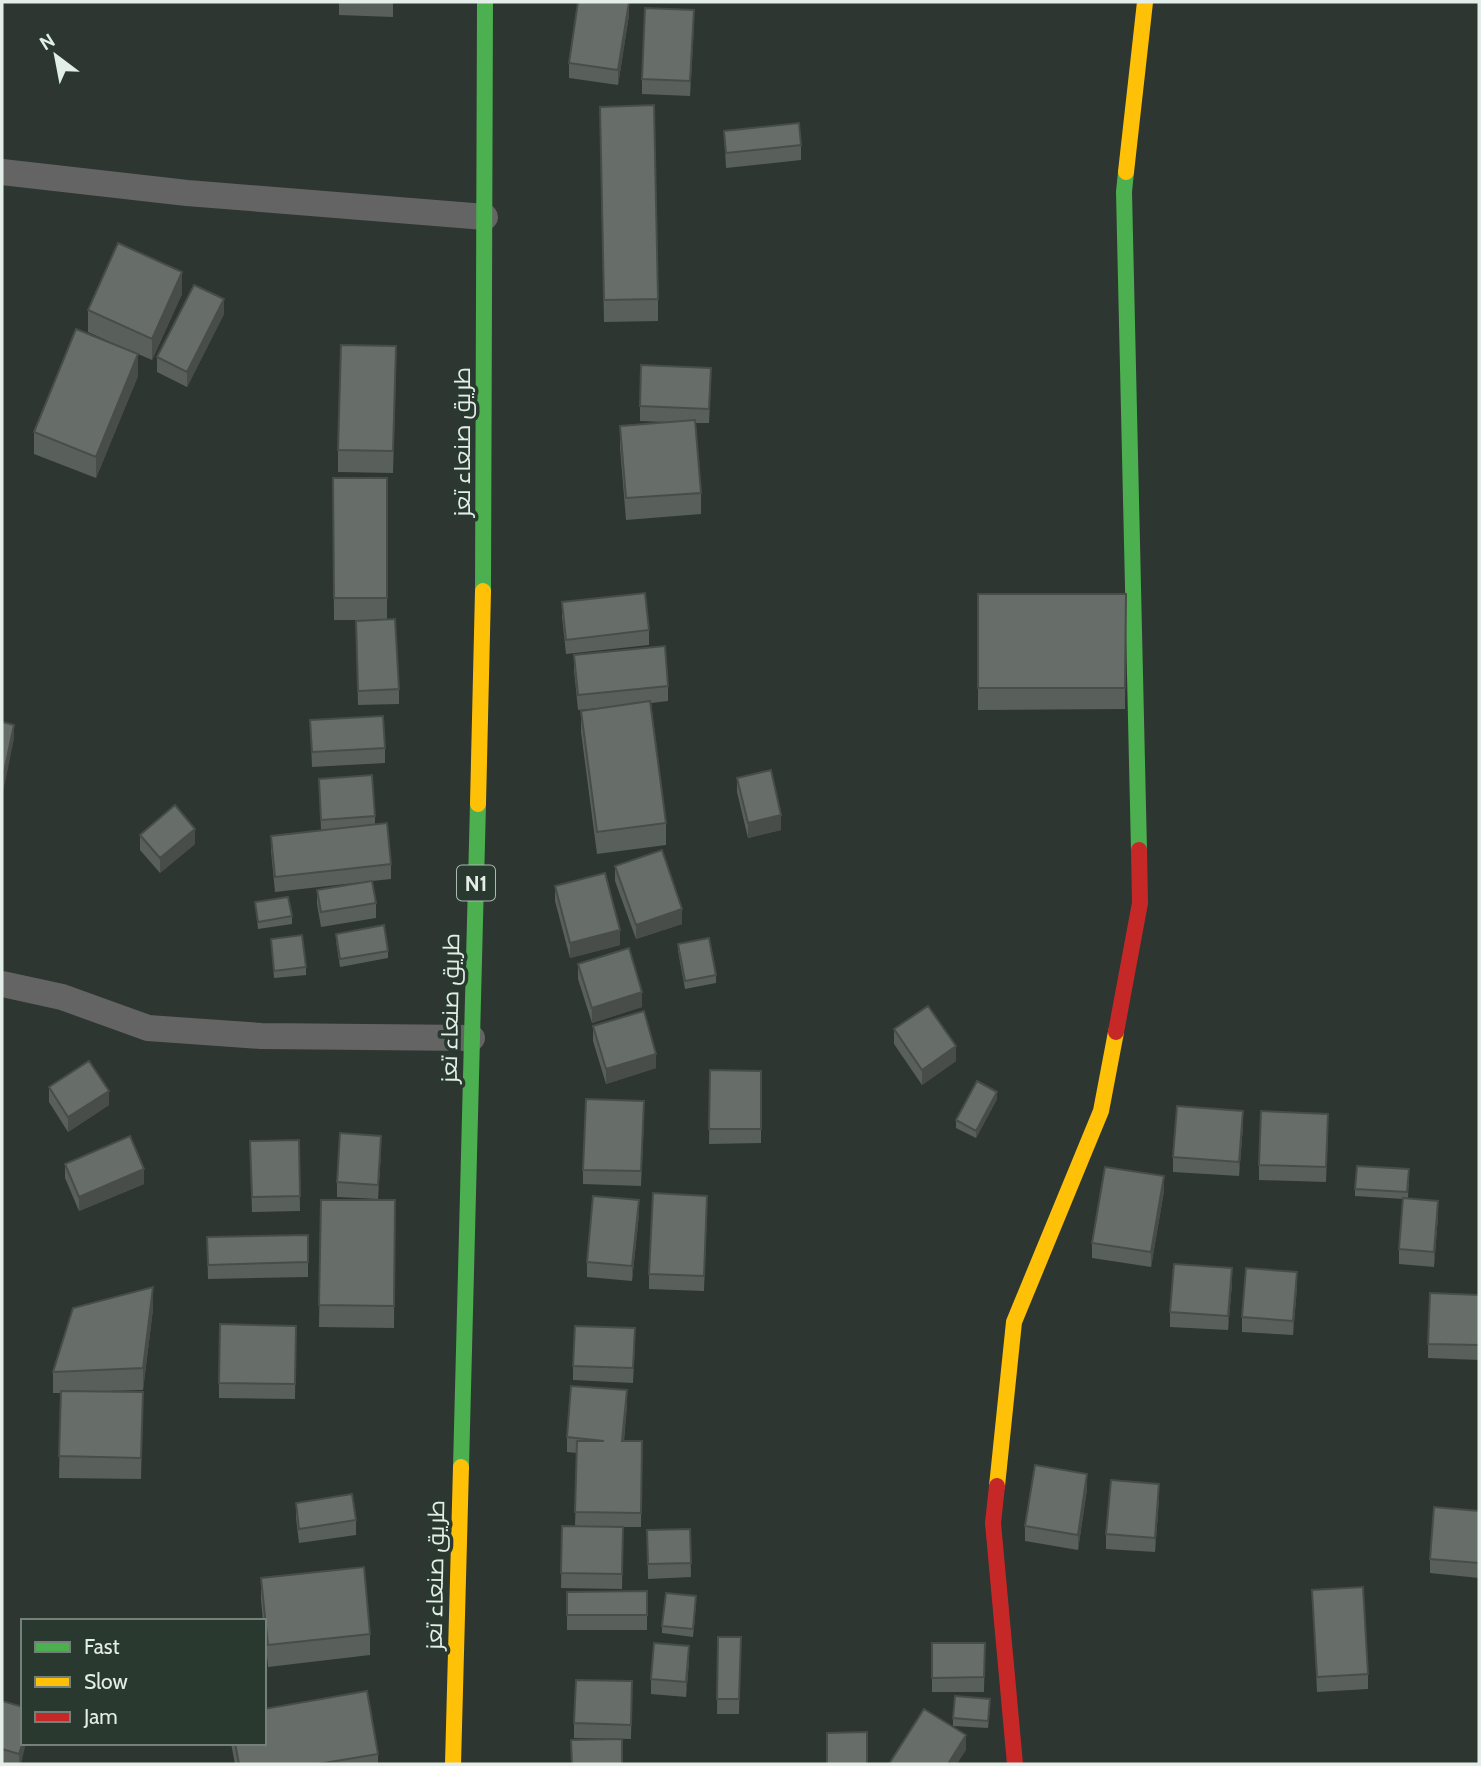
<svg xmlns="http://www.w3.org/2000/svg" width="1481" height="1766" font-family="Cabin,Cairo,sans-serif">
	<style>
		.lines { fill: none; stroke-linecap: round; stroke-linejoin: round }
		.street { stroke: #646465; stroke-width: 26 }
		.fast { stroke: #4caf50; stroke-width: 16 }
		.slow { stroke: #ffc107; stroke-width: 16 }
		.jam { stroke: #c62828; stroke-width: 16 }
		.wall { fill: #595f5b }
		.shaded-wall { fill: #484d4a }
		.building { fill: #676e6a; stroke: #484d4a; stroke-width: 2 }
		.labels { text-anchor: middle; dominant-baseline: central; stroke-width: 7; stroke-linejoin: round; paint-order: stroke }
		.shield { fill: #2a3930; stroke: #acb8b1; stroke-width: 2 }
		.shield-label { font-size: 21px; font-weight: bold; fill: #e4eee8 }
		.street-label { font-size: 23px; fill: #e4eee8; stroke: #2a3930 }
	</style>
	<rect width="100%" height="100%" fill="#2e3631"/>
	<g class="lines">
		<path class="street" d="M2,172L187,193L485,217
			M2,984L62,997L148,1028L261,1036L472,1038"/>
		<path class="fast" d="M1126,172L1124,192L1139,850
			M483,591L485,2
			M461,1467L478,804"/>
		<path class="slow" d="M1126,172L1145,2
			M478,804L483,591
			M997,1486L1014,1322L1101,1111L1116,1032
			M453,1764L461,1467"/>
		<path class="jam" d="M1116,1032L1140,903L1139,850
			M997,1486L993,1523L1015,1764"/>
	</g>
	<path class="wall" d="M339,2H393V17L339,15Z
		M629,15L618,85L569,78V63Z
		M694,25L690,96L642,94V79Z
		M600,128L658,299V321L604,322Z
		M724,131L801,145V160L726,168Z
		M182,294L152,360L138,354V376L96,478L34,454V432L135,353L88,332V310Z
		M224,314L187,387L157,372V357Z
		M396,368L393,473L338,472V450Z
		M711,382L709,423H695L701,493V514L626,520L620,448V426L667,422L640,421V406Z
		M333,478H387V620H334Z
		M978,594H1126L1125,709L978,710Z
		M562,602L649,630V645L566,654L562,617Z
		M356,621L399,689V704L358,705Z
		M574,655L668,686V701L651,703L666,823V845L597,854L581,732V711L608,707L578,710L574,670Z
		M310,720L385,748V763L312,767Z
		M737,778L781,830L748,838L737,792Z
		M319,779L375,816V825L391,864V879L372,881L376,903V918L321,927L317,904V890L363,882L275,892L271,851V836L321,830Z
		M140,835L195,844L160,873L140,850Z
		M615,866L682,924L636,939L615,881Z
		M555,886L620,945L570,958L555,901Z
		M255,902L292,916V924L258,929Z
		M336,934L388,951V958L340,967L336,941Z
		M271,939L306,967V975L274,978Z
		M678,944L716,975V983L685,989L678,951Z
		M578,964L642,1007L592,1023L578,979Z
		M593,1026L656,1068L606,1084L593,1041Z
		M894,1029L956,1061L922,1085L894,1044Z
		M710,1070L761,1071V1143L709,1144Z
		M49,1087L109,1105L68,1132L49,1102Z
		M997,1099L976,1138L956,1128V1120Z
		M644,1116L641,1186L583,1184V1170Z
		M1243,1126L1239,1176L1173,1172V1157Z
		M1328,1128L1326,1182L1259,1180V1165Z
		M299,1140L300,1211L252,1212L250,1156Z
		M381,1150L378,1199L337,1197V1182Z
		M65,1164L144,1184L79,1211L65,1178Z
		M1409,1177L1408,1198L1438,1216L1434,1267L1399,1264V1249L1403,1199L1355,1196V1189Z
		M1164,1191L1151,1267L1092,1258V1243Z
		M321,1200H395L394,1328L319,1327Z
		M707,1210L704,1291L649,1289V1274Z
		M639,1214L632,1281L587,1277V1262Z
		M308,1235V1277L208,1279L207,1238Z
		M1232,1283L1228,1330L1170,1327V1312Z
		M1297,1287L1293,1335L1242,1332V1317Z
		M1479,1295V1360L1428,1358V1344Z
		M153,1309L143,1390L107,1391L143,1392L141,1479L59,1478L61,1393H53V1372Z
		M296,1326L295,1399L219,1398V1383Z
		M635,1343L633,1383L573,1380V1366Z
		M627,1405L624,1441H642L641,1527H623L622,1589L561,1588L562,1526H575L577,1453L567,1452V1437Z
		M1087,1489L1078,1550L1025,1541V1526Z
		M1159,1499L1155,1552L1106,1549V1534Z
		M296,1503L356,1520V1535L299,1543L296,1518Z
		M1479,1511V1578L1430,1573V1559Z
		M690,1529L691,1577L648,1579L647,1530Z
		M261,1578L370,1634V1655L268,1667L264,1621H263L261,1600Z
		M1312,1590L1368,1674V1689L1317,1692Z
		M647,1591V1630H567V1592Z
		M696,1604L693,1637L662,1633V1626Z
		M718,1637H741L739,1714H717Z
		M932,1643H985L984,1692H932Z
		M689,1661L686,1697L651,1694V1679Z
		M632,1681L631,1739L574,1738V1723Z
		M2,1701L23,1707L21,1764H2Z
		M990,1706L988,1728L953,1726V1718Z
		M231,1743H264L378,1754V1764H235Z"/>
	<path class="shaded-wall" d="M629,2V15L618,85V70Z
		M694,10V25L690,96V81Z
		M182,272V294L152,360V339Z
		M224,299V314L187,387V372Z
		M138,354V376L96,478V457Z
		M14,725V739L2,797V782Z
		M781,815V830L748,838V823Z
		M195,829V844L160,873V858Z
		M682,909V924L636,939V925Z
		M620,930V945L570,958V943Z
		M642,992V1007L592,1023V1008Z
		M956,1046V1061L922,1085V1070Z
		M656,1054V1068L606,1084V1069Z
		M109,1091V1105L68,1132V1117Z
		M997,1092V1099L976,1138V1131Z
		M1243,1111V1126L1239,1176V1162Z
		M381,1136V1150L378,1199V1185Z
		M144,1169V1184L79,1211V1197Z
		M1164,1176V1191L1151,1267V1252Z
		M639,1200V1214L632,1281V1266Z
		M1438,1201V1216L1434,1267V1252Z
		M1232,1268V1283L1228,1330V1316Z
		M1297,1272V1287L1293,1335V1321Z
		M153,1287V1309L143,1390V1368Z
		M627,1390V1405L622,1456V1441Z
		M1087,1474V1489L1078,1550V1535Z
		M1159,1484V1499L1155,1552V1538Z
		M689,1646V1661L686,1697V1682Z
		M966,1735V1750L957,1764H948Z
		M23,1743H26L21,1764H19V1754Z"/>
	<path class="building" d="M578,2H629L618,70L569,63Z
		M645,8L694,10L690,81L642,79Z
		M654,105L658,299L604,300L600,107Z
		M799,123L801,145L726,153L724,131Z
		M118,243L182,272L152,339L88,310Z
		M194,285L224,299L187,372L157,357Z
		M76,329L138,354L96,457L34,432Z
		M341,345L396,346L393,451L338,450Z
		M641,365L711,368L709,409L640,406Z
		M695,420L701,493L626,498L620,426Z
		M333,478H387V598H334Z
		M645,593L649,630L566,640L562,602Z
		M978,594H1126L1125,688H978Z
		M395,619L399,689L358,691L356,621Z
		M665,646L668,686L578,695L574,655Z
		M650,701L666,823L597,832L581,711Z
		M383,716L385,748L312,752L310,720Z
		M2,722L14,725L2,782Z
		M771,770L781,815L748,823L737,778Z
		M372,775L375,816L321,820L319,779Z
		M175,805L195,829L160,858L140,835Z
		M387,823L391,864L275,877L271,836Z
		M662,850L682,909L636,925L615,866Z
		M605,873L620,930L570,943L555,886Z
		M372,881L376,903L321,912L317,890Z
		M288,897L292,916L258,922L255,902Z
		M384,925L388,951L340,959L336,934Z
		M302,935L306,967L274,971L271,939Z
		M709,938L716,975L685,981L678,944Z
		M629,948L642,992L592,1008L578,964Z
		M928,1006L956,1046L922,1070L894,1029Z
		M644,1011L656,1054L606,1069L593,1026Z
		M89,1061L109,1091L68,1117L49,1087Z
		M710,1070L761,1071V1129H709Z
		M977,1081L997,1092L976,1131L956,1120Z
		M586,1099L644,1101L641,1171L583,1170Z
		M1177,1106L1243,1111L1239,1162L1173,1157Z
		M1261,1111L1328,1114L1326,1167L1259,1165Z
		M340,1133L381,1136L378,1185L337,1182Z
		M130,1136L144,1169L79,1197L65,1164Z
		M299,1140L300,1196L252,1197L250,1141Z
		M1357,1166L1409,1169L1407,1192L1355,1189Z
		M1105,1167L1164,1176L1151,1252L1092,1243Z
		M653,1193L707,1196L704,1276L649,1274Z
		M593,1196L639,1200L632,1266L587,1262Z
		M1403,1198L1438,1201L1434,1252L1399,1249Z
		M321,1200H395L394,1306L319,1305Z
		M308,1235V1262L208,1265L207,1237Z
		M1174,1264L1232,1268L1228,1316L1170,1312Z
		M1246,1268L1297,1272L1293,1321L1242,1317Z
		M153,1287L143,1368L53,1372L73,1308Z
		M1430,1293L1479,1295V1345L1428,1344Z
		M220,1324L296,1326L295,1384L219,1383Z
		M575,1326L635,1328L633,1368L573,1366Z
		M571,1386L627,1390L622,1441H642L641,1513L575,1512L577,1441H604L567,1437Z
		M61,1391L143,1392L141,1458L59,1456Z
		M1035,1465L1087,1474L1078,1535L1025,1526Z
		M1111,1480L1159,1484L1155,1538L1106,1534Z
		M352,1494L356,1520L299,1529L296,1503Z
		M1434,1507L1479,1511V1563L1430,1559Z
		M562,1526L623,1527L622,1574L561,1573Z
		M690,1529L691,1563L648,1564L647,1530Z
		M364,1567L370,1634L268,1645L261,1578Z
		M1363,1587L1368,1674L1317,1677L1312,1590Z
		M647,1591V1615H567V1592Z
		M666,1593L696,1596L693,1629L662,1626Z
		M718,1637H741L739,1699H717Z
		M654,1643L689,1646L686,1682L651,1679Z
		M932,1643H985L984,1677L932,1678Z
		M576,1680L632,1681L631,1725L574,1723Z
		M367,1691L378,1754L318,1764H239L235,1743H264V1709Z
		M955,1696L990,1699L988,1721L953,1718Z
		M2,1701L23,1707V1742L19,1754L2,1749Z
		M924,1709L966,1735L948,1764H889Z
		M867,1732V1764H827V1733Z
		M622,1739V1764H572L571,1740Z"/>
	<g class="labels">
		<rect class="shield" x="457" y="865.5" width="38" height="35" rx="5"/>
		<g class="shield-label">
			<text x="476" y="883">N1</text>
		</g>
		<g class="street-label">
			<text transform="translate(462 442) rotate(-90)">طريق صنعاء تعز</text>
			<text transform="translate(450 1008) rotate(-89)">طريق صنعاء تعز</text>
			<text transform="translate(435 1575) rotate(-89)">طريق صنعاء تعز</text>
		</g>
	</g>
	<rect width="1481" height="1766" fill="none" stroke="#e4eee8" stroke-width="7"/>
	<rect x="21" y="1619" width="245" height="126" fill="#2a3930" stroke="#74817a" stroke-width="2"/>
	<rect x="35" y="1642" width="35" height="10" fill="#4caf50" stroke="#74817a" stroke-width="2"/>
	<text x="84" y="1654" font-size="21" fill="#e4eee8">Fast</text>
	<rect x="35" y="1677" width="35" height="10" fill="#ffc107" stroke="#74817a" stroke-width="2"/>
	<text x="84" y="1689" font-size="21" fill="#e4eee8">Slow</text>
	<rect x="35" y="1712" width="35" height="10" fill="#c62828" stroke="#74817a" stroke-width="2"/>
	<text x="84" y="1724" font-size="21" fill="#e4eee8">Jam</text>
	<g transform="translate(56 56) rotate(328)" stroke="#2a3930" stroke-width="5" paint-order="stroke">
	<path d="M0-5L12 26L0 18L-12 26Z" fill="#e4eee8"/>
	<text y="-10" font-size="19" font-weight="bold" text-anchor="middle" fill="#e4eee8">N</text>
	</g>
</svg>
